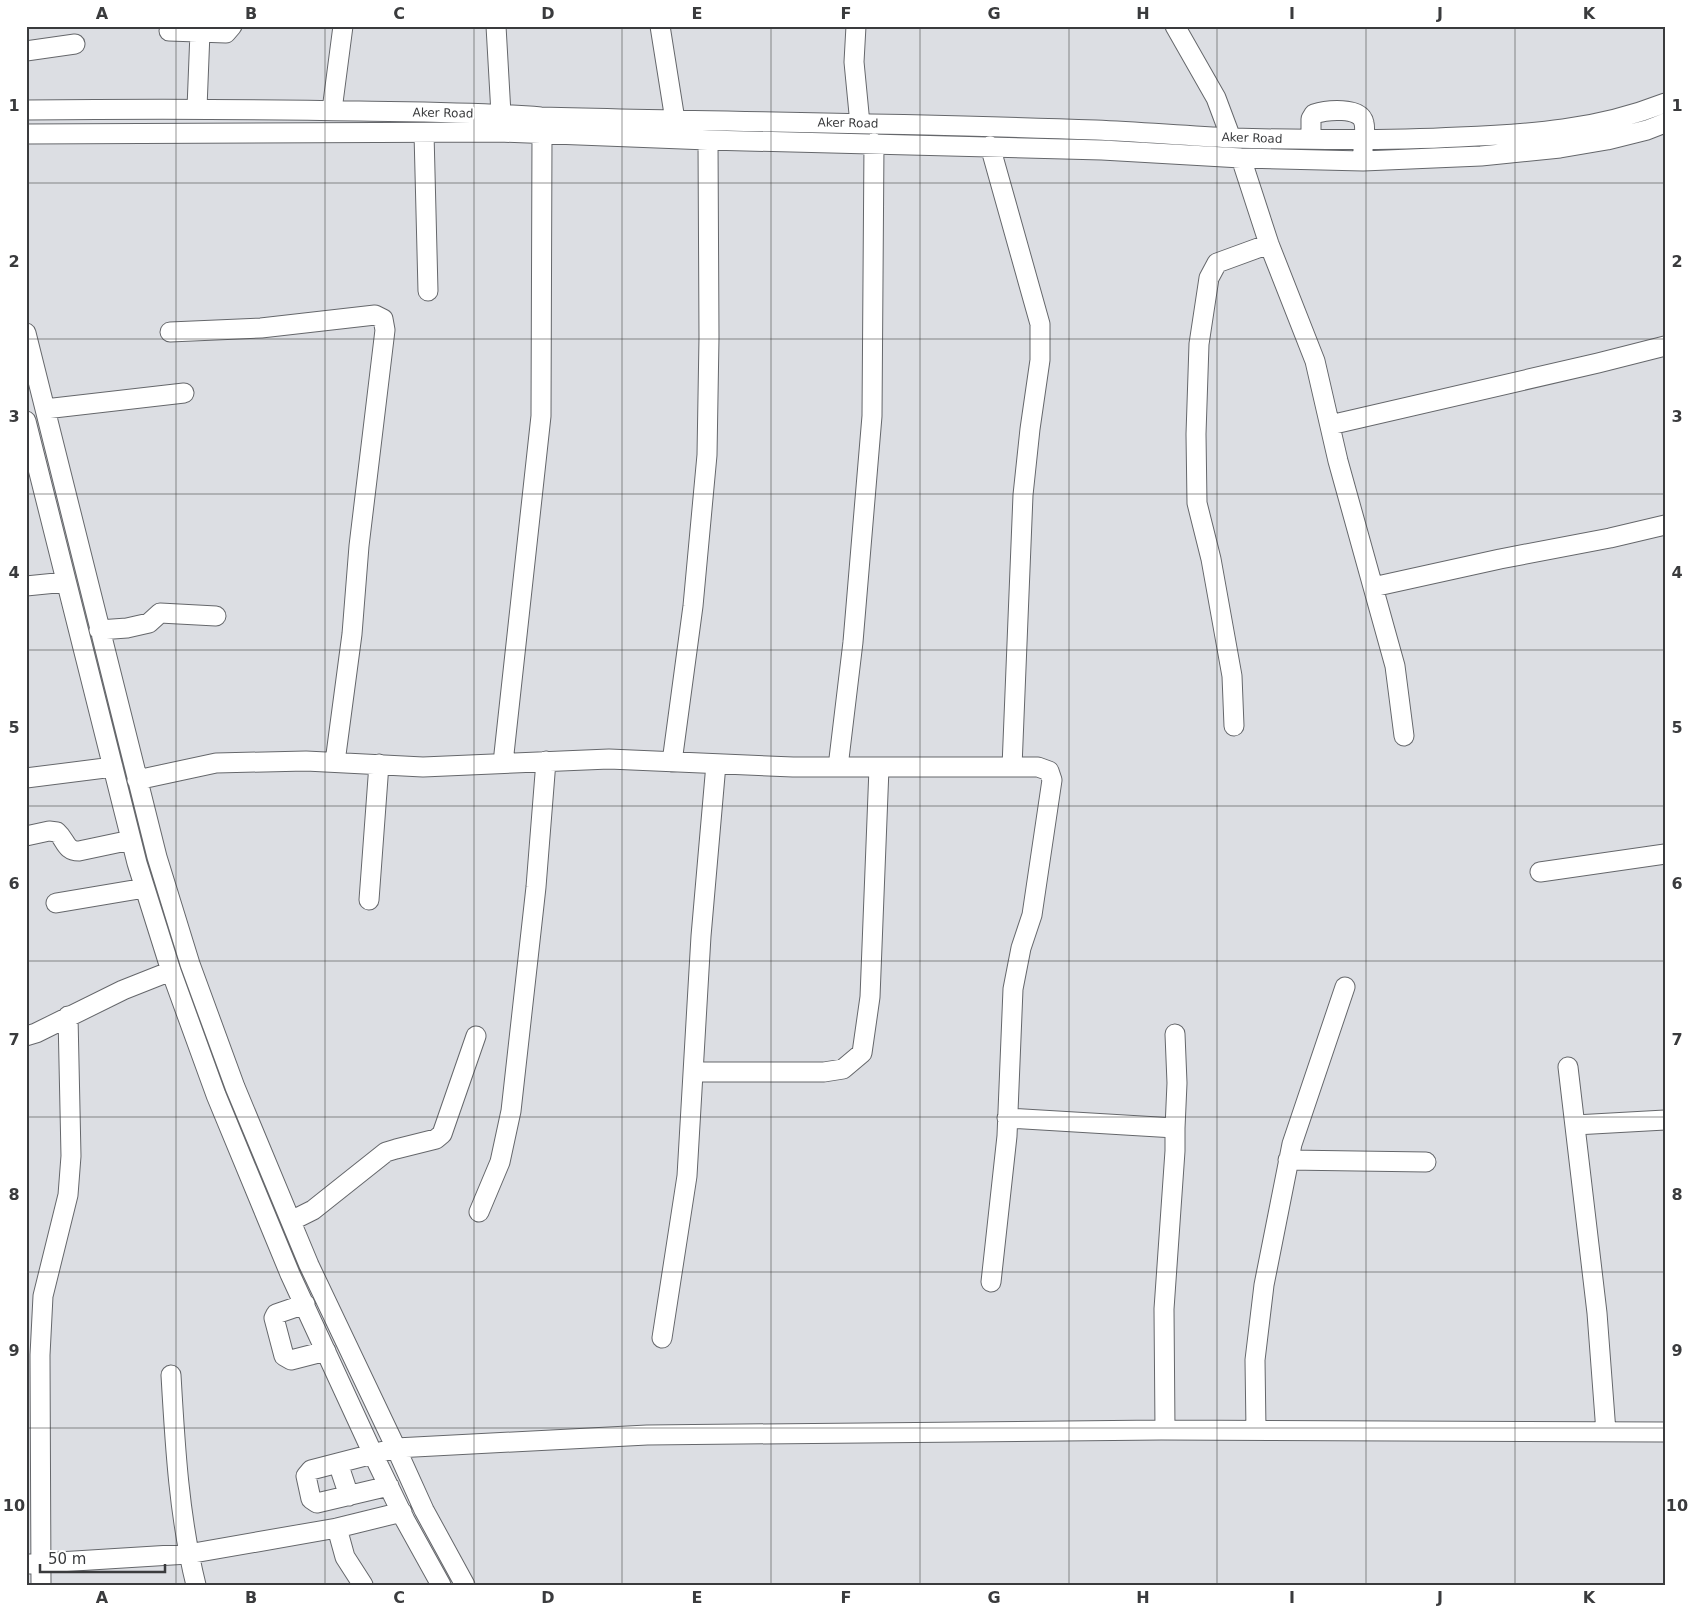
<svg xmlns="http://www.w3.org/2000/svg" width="1691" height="1611" font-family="'DejaVu Sans',sans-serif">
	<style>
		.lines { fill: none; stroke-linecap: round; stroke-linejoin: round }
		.minor-casing { stroke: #65676b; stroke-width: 21 }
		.minor { stroke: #fff; stroke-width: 19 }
		.grid { fill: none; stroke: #3a3b3d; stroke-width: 1; stroke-opacity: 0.55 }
		.labels { text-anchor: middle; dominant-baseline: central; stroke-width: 4; stroke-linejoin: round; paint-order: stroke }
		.street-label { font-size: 12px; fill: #3a3b3d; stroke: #fff }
		.neatline { fill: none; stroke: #3a3b3d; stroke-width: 2 }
		.grid-label { font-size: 16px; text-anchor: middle; font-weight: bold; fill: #3a3b3d }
	</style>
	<rect width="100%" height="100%" fill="#dcdee3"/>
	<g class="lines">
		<g class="minor-casing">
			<path id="minor" d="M496,26L501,114
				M660,26L675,120
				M856,26L854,62L860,124
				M1175,26L1216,98L1231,138
				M169,31L226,33L232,26
				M26,51L75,44
				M197,108L200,32
				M26,110C137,109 248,109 359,111C420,112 480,112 541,117C726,122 911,123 1096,130C1142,132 1187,136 1232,138C1308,140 1384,141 1459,137C1532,134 1596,130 1665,103
				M332,110L343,26
				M424,133L428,291
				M26,134L499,132L708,140L1102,150L1241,158L1363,161L1481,156L1560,148L1607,140L1647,130L1665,123
				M1311,139V119L1314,114C1326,110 1361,106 1364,123C1366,131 1363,142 1363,151
				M990,146L1040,324V360L1030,429L1023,495L1012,767
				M1241,158L1269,244L1315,361L1338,461L1395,666L1404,736
				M170,332L261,328L375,315L383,319L385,330L359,546L352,634L335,762
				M26,333L157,857L190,964L235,1087L309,1265L396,1448L424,1510L465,1585
				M45,409L184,393
				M26,421L137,863L171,971L216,1095L290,1274L373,1454L405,1520L441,1585
				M1330,425L1598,363L1665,346
				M26,586L66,582
				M1373,587L1500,559L1610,538L1665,525
				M99,630L127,628L149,623L160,613L216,616
				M1234,726L1232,676L1211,559L1197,503L1196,434L1199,344L1209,278L1217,263L1269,244
				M672,762L693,606L707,455L709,338L708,140
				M503,763L541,416L542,135
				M838,767L853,642L872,416L874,143
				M26,778L113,767
				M137,780L216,763L306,761L423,767L609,759L793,767H1038L1049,771L1052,780L1032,915L1021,948L1013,989L1007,1136L991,1282
				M26,836L49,831L57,832C66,840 65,851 79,851L131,840
				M1540,872L1665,854
				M369,900L379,764
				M56,903L145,888
				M1175,1034L1177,1083L1175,1128
				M26,1036L36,1033L123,990L171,971
				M1568,1067L1597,1313L1606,1432
				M694,1072H824L843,1069L862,1053L870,997L879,768
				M1007,1118L1175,1128V1151L1164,1309L1165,1430
				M1575,1125L1665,1120
				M1288,1160L1426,1162
				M479,1212L500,1162L511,1111L536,887L546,761
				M291,1221L313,1210L386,1152L396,1149L436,1139L442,1134L476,1036
				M305,1304L276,1314L274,1318L284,1356L291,1360L326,1351
				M662,1338L687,1176L701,936L716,764
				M171,1375C175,1445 179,1517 196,1585
				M1256,1430L1255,1360L1264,1285L1292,1144L1345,987
				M338,1463L349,1496
				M389,1486L317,1503L311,1499L306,1476L311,1470L396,1448L647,1435L1161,1430L1665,1432
				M337,1528L345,1557L363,1585
				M26,1564L188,1554L337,1528L402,1512
				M41,1585L40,1355L43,1296L68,1195L71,1156L68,1016"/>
		</g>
		<use href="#minor" class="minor"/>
	</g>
	<path class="grid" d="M176,26V1585M325,26V1585M474,26V1585M622,26V1585M771,26V1585M920,26V1585M1069,26V1585M1217,26V1585M1366,26V1585M1515,26V1585M26,183H1665M26,339H1665M26,494H1665M26,650H1665M26,806H1665M26,961H1665M26,1117H1665M26,1272H1665M26,1428H1665"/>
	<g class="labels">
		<g class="street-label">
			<text transform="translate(443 113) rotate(1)">Aker Road</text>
			<text transform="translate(848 123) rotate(1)">Aker Road</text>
			<text transform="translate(1252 138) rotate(2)">Aker Road</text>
		</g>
	</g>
	<rect width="1691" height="1611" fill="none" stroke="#ffffff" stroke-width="55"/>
	<path d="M40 1564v8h125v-8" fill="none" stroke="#3a3b3d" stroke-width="2.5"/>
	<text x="48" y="1564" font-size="15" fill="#3a3b3d" stroke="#ffffff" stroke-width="4" paint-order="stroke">50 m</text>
	<rect x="28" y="28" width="1636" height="1556" class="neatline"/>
	<g class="grid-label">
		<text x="102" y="19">A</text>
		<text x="251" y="19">B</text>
		<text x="399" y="19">C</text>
		<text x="548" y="19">D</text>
		<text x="697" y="19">E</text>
		<text x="846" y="19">F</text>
		<text x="994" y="19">G</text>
		<text x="1143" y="19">H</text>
		<text x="1292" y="19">I</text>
		<text x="1440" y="19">J</text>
		<text x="1589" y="19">K</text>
		<text x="14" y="111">1</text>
		<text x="1677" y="111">1</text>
		<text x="14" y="267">2</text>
		<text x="1677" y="267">2</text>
		<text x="14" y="422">3</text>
		<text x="1677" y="422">3</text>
		<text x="14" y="578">4</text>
		<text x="1677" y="578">4</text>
		<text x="14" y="733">5</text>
		<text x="1677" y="733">5</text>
		<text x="14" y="889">6</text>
		<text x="1677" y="889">6</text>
		<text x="14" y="1045">7</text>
		<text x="1677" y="1045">7</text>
		<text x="14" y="1200">8</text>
		<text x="1677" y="1200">8</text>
		<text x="14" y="1356">9</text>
		<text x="1677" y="1356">9</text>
		<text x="14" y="1511">10</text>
		<text x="1677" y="1511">10</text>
		<text x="102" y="1603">A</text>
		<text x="251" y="1603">B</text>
		<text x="399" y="1603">C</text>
		<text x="548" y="1603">D</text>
		<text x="697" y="1603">E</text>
		<text x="846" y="1603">F</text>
		<text x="994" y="1603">G</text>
		<text x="1143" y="1603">H</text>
		<text x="1292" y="1603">I</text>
		<text x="1440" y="1603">J</text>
		<text x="1589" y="1603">K</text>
	</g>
</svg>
